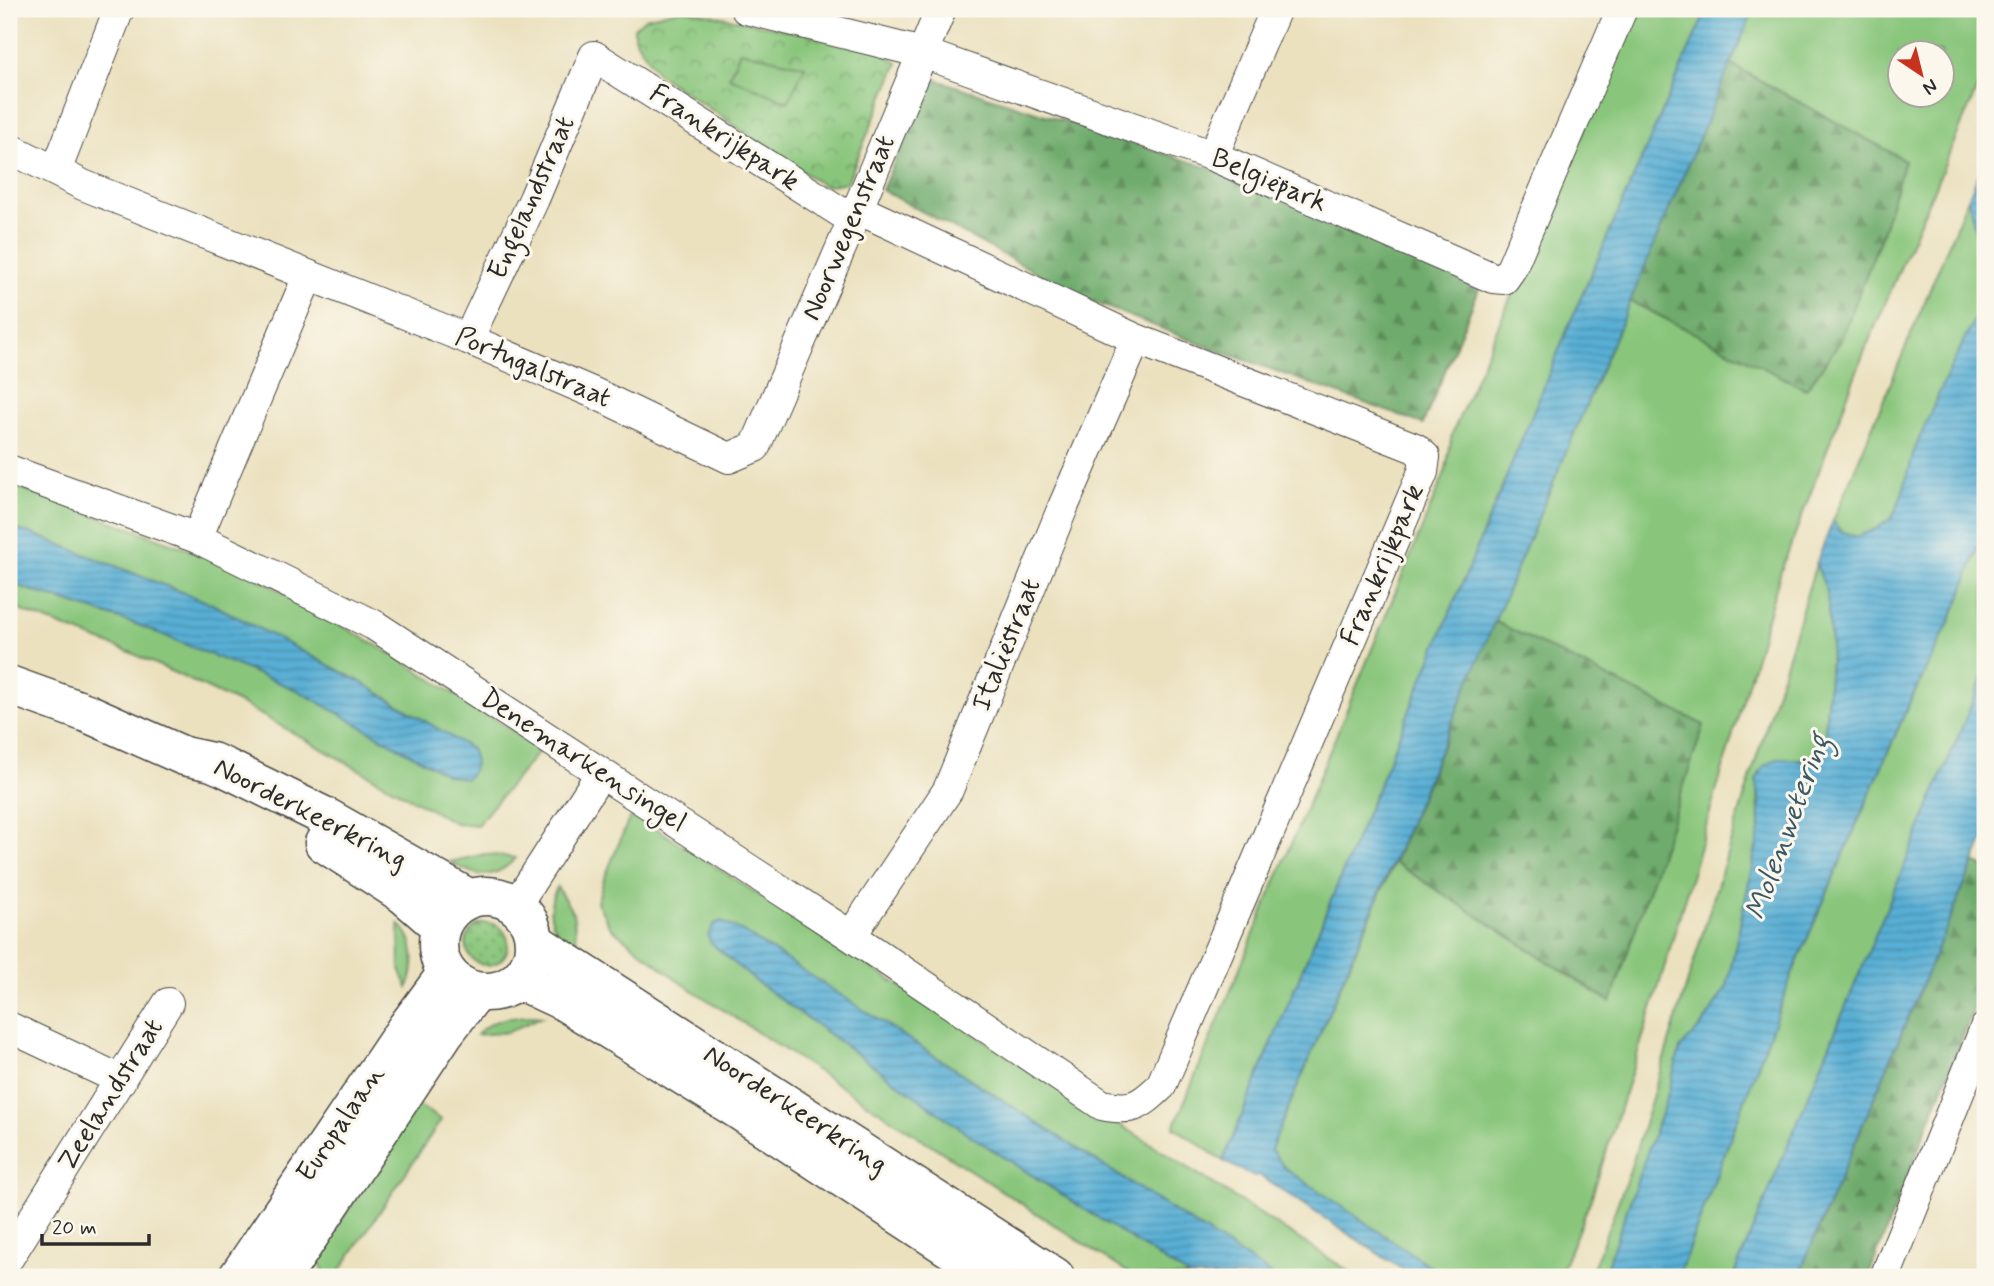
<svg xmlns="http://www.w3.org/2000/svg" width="1994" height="1286" font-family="Mynerve,sans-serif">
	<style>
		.grass { fill: #89c67c; stroke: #5a7854; stroke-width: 2; fill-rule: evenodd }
		.forest { fill: url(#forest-firs); stroke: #4c6b4c; stroke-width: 2 }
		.park { fill: url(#park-crowns); stroke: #5a7854; stroke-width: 2; fill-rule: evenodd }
		.garden { fill: url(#garden-dots); stroke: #5a7854; stroke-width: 2 }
		.water { fill: url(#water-rules); stroke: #426d80; stroke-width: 2 }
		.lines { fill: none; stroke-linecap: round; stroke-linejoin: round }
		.minor-casing { stroke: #484641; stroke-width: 32 }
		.tertiary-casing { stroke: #484641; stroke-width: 41 }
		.minor { stroke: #fff; stroke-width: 30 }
		.tertiary { stroke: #fff; stroke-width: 38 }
		.labels { text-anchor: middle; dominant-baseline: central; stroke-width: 6; stroke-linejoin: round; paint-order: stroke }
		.street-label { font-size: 28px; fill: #2b2b2b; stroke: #fbf7ec }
		.water-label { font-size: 30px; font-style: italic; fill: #3b5966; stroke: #fbf7ec }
	</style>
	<defs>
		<pattern id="forest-firs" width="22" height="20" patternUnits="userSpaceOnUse" patternTransform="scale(1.75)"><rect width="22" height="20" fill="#6eab6c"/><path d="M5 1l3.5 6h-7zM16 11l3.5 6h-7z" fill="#5b8b59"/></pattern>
		<pattern id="park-crowns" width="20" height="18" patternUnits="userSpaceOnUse" patternTransform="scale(1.75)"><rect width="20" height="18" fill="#89c67c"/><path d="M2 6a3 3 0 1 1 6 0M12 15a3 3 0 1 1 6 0" fill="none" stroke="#70a166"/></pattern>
		<pattern id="garden-dots" width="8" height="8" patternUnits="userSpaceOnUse" patternTransform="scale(1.75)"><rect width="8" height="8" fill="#89c67c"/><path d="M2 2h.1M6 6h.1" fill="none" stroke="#70a166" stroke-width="1.8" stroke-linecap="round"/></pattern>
		<pattern id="water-rules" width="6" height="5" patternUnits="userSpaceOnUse" patternTransform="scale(1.75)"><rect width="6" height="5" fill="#58afd5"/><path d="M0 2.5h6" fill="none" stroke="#498fad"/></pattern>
	</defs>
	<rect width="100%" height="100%" fill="#fbf7ec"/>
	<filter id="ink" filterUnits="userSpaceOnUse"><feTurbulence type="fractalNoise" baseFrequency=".0143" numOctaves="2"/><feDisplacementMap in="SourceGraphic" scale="14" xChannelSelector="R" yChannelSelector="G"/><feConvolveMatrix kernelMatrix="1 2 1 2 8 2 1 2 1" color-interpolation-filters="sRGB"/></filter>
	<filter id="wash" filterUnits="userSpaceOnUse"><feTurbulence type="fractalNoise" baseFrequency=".00686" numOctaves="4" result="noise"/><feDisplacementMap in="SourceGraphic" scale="28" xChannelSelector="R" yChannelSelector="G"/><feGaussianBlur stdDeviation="1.57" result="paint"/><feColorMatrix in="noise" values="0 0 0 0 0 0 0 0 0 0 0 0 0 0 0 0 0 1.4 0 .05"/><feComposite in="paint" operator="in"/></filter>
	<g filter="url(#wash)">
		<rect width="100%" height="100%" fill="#ebe1bf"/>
		<path class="grass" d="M1633,9H1707L1575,311L1223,1161L1174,1127L1446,470L1452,434L1515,287L1544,230Z
			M1754,9H1985V70L1863,355L1781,571L1655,999L1591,1199L1559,1277H1414L1259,1175L1394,862L1610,1002L1704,725L1494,621L1628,300L1806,389L1840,342L1880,239L1905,160L1730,64ZM1899,52H1941V94H1899Z
			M740,50L806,66L788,102L729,77Z
			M1968,198L1981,255L1983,285L1977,314L1943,384L1914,451L1902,495L1892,518L1874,530L1856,537L1840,531L1833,521Z
			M9,484L242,569L395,656L541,749L477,825L455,823L245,706L132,653L9,606V583L136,624L297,690L448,775L471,749L361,682L212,604L30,533L9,528Z
			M1985,527V672L1733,1277H1678L1795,967L1907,708L1960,600Z
			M1816,564L1827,592L1831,647L1824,747C1809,761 1798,760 1779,758L1757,780L1760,830L1727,986L1703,1024L1680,1049L1668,1094L1603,1277H1590L1629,1173Z
			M637,816L1030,1070L1145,1140L1358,1277H1275L745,933L721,921L710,942L754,980L971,1136L1190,1277H1135L1113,1263L680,982L610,927L597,902L604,879L629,819Z
			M485,854L516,858C493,882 476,877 450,862Z
			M557,887L573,913L578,951C554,932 542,917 557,887Z
			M399,924C417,940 416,966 408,988L400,969Z
			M531,1016L541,1017L508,1032L477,1035C489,1018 513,1017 531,1016Z
			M415,1103L441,1120L336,1277H326L318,1258Z"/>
		<path class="forest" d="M1730,64L1905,160L1880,239L1840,342L1806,389L1628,300Z
			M931,78L1225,173L1482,282L1423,424L1198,343L1084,298L882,190Z
			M1494,621L1704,725L1611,1002L1394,862Z
			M1974,862L1985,867V980L1868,1277H1798Z"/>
		<path class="park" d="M682,9L876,48L898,63L847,182L824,186L657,73L634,37V28L645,18ZM740,51L805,66L788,102L729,77Z"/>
		<path class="garden" d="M466 944a21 21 0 1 1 42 0a21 21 0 1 1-42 0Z"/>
		<path class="water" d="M1707,9H1754C1590,388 1433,770 1271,1149L1285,1168L1446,1277H1414L1259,1175L1253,1176L1223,1161L1575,311Z
			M1985,161V527L1960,600L1907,708L1795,967L1678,1277H1603L1668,1094L1680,1049L1703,1024L1727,986L1760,830V801L1756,780L1764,766L1779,758L1801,760L1813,757L1824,747L1831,647L1827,592L1816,564L1833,521L1840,531L1856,537L1874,530L1892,518L1902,495L1914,451L1943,384L1977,314L1983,285L1981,255L1968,198Z
			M9,528L30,533L212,604L361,682L471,749C477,762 476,769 466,779L448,775L297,690L136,624L9,583Z
			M1985,672V836L1798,1277H1733Z
			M721,921L745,933L1275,1277H1190L971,1136L754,980L710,942L708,935L714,924Z"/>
	</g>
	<g filter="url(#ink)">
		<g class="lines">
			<g class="minor-casing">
				<path id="minor" d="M746,9L923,53L1213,156L1493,278L1504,279L1511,269L1622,9
					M9,148L83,185L468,339L594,393L729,458L755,447L853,220L941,9
					M1213,156L1276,9
					M56,171L119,9
					M468,339L534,199L594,56L853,220
					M9,470L197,538L374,625L851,936L1102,1105C1132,1111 1139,1107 1161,1086L1423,472L1425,457L1415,448L1136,339L858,209
					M197,538L308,276
					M516,905L601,773
					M851,936L948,790L1063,507L1136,339
					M9,1027L121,1080
					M9,1257L168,1003
					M1885,1277L1985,1028"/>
			</g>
			<g class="tertiary-casing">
				<path id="tertiary" d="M9,685L87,713L184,756L212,762L226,768L326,817L470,899
					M324,843L403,894L441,927
					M438 944a48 48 0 1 1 96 0a48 48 0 1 1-96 0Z
					M535,942L1055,1277
					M518,980L565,1002L734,1107L994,1277
					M238,1277L407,1027L447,973
					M282,1277L445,1032L476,992"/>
			</g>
			<use href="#minor" class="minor"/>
			<use href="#tertiary" class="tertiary"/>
		</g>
	</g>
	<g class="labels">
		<g class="street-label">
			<text transform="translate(724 138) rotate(33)">Frankrijkpark</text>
			<text transform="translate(1269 181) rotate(23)">Belgiëpark</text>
			<text transform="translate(532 198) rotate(-66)">Engelandstraat</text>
			<text transform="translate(849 228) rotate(-67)">Noorwegenstraat</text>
			<text transform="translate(533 368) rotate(23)">Portugalstraat</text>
			<text transform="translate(1383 565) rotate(-67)">Frankrijkpark</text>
			<text transform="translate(1007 645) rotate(-68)">Italiëstraat</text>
			<text transform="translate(583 761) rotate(33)">Denemarkensingel</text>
			<text transform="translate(310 814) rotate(27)">Noorderkeerkring</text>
			<text transform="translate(111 1095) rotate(-58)">Zeelandstraat</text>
			<text transform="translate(795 1110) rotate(33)">Noorderkeerkring</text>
			<text transform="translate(341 1124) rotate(-56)">Europalaan</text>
		</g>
		<g class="water-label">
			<text transform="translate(1788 827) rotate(-70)">Molenwetering</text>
		</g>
	</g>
	<rect width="1994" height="1286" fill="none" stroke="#fbf7ec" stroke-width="35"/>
	<g transform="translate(1921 74) rotate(145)"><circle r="33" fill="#fbf7ec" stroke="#a8a59f" stroke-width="2"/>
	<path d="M0-5L12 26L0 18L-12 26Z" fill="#c8321e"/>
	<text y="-10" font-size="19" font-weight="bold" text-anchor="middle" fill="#2b2b2b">N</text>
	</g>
	<path d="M42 1234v10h107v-10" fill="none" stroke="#2b2b2b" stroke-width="3.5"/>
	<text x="52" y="1234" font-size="21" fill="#2b2b2b" stroke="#fbf7ec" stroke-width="5" paint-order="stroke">20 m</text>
</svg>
